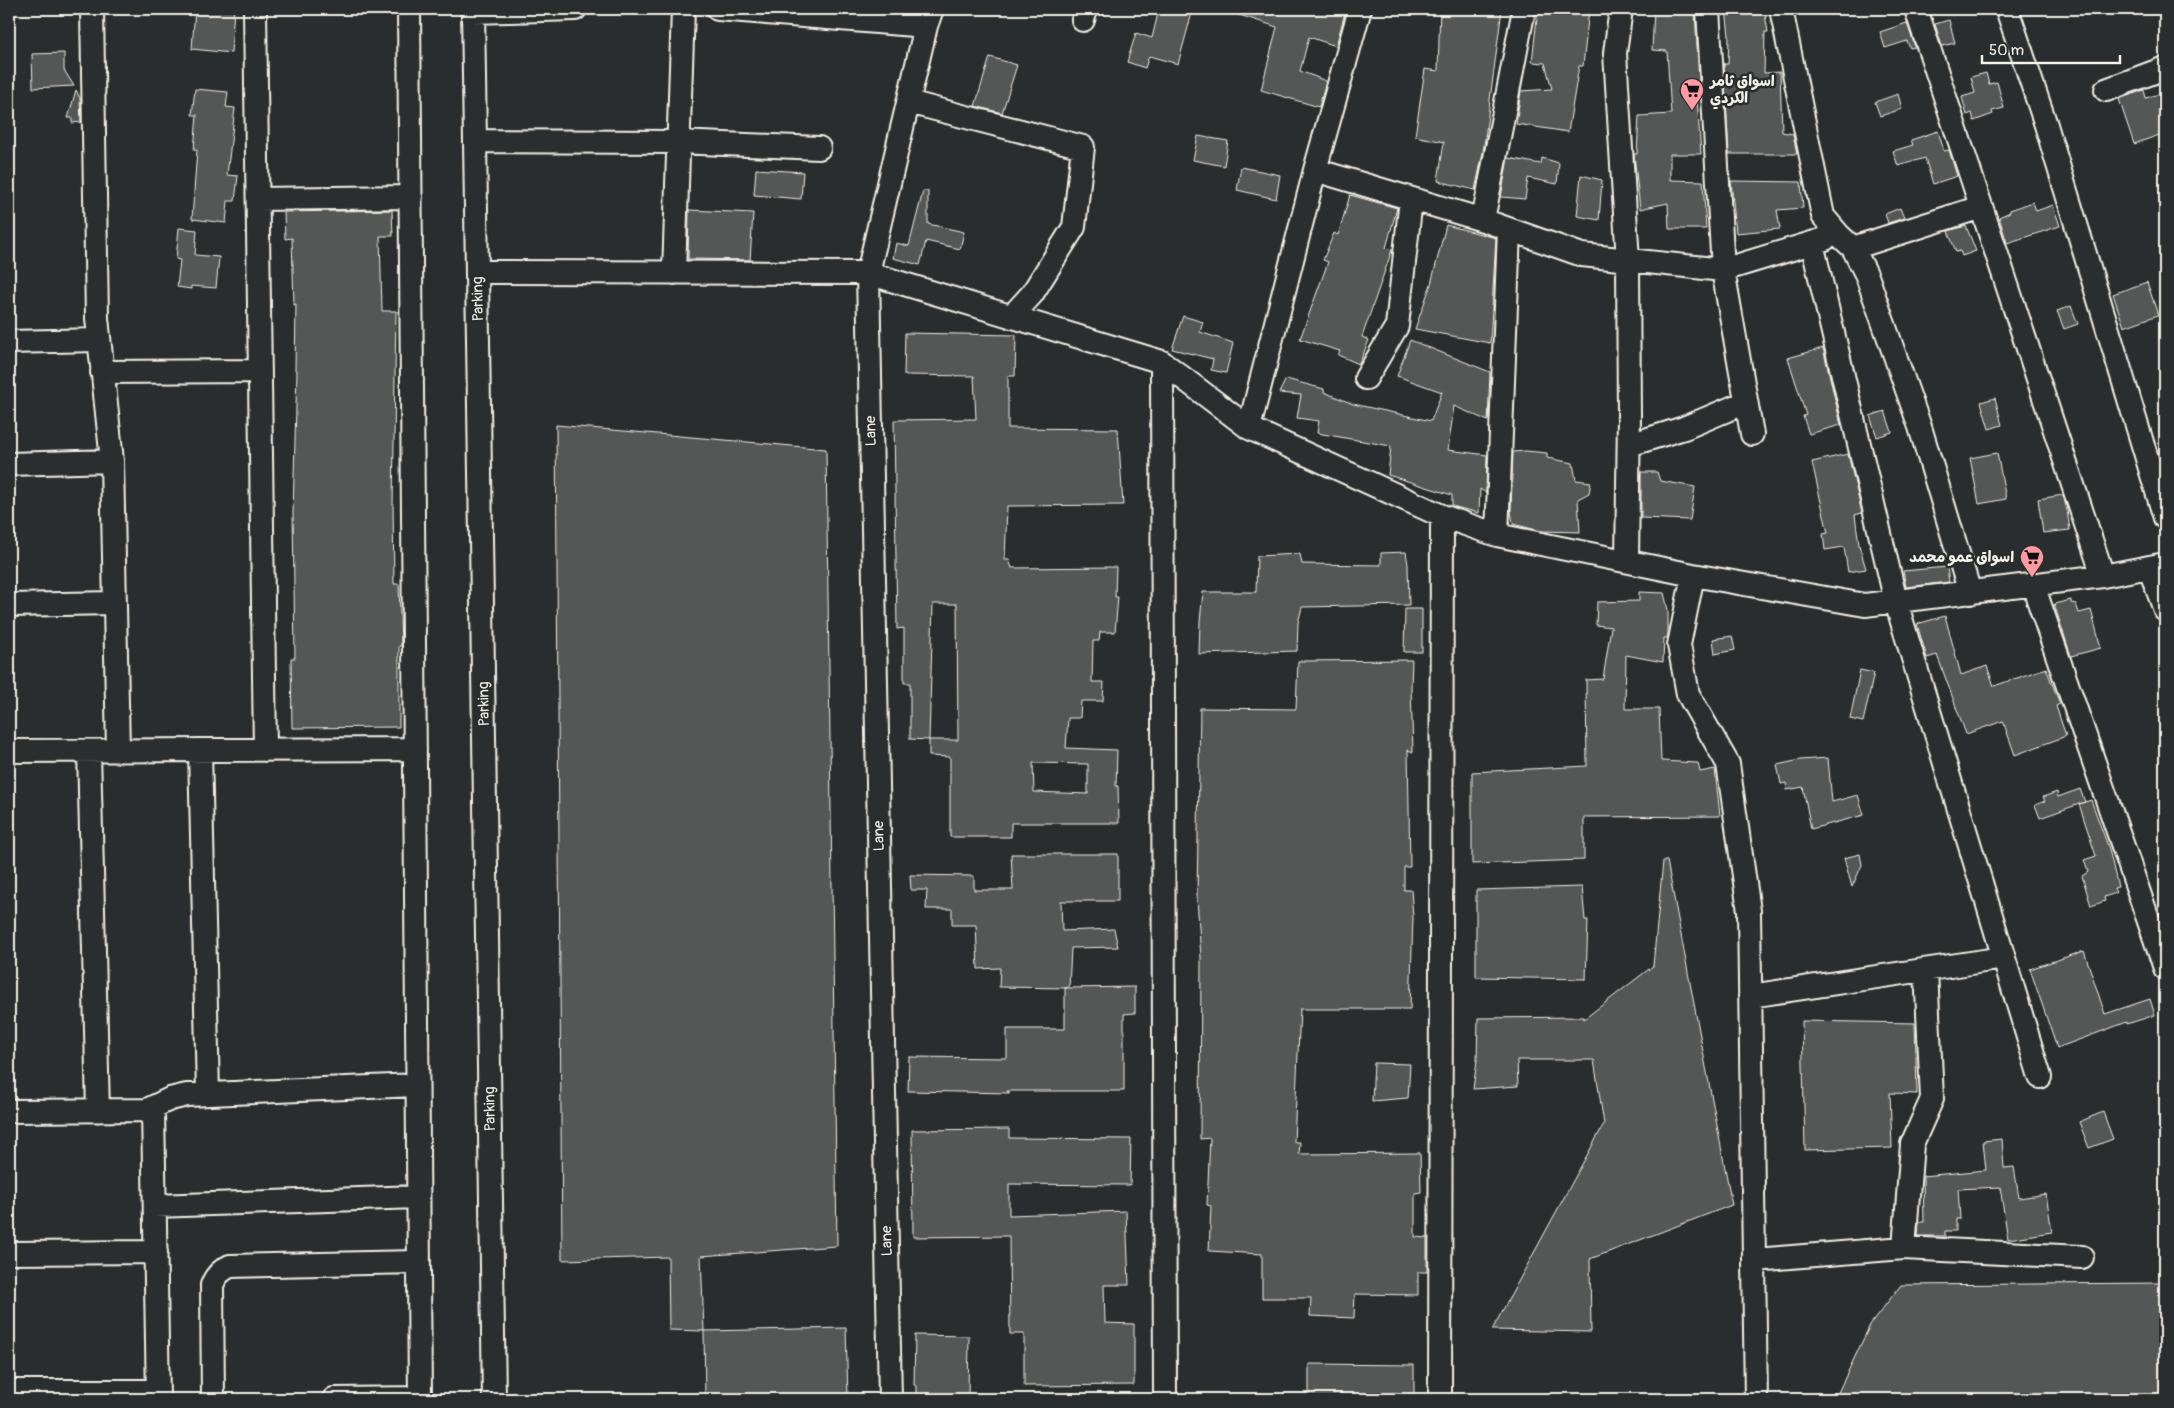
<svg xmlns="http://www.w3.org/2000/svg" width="2174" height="1408" font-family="Pangolin,'Playpen Sans Arabic',sans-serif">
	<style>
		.building { fill: #555756; stroke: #f4f1e8; fill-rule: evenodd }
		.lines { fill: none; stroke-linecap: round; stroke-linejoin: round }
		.minor-casing { stroke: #f4f1e8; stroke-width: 26 }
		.minor { stroke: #2a2d2e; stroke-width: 22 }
		.labels { text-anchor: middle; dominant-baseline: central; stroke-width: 5; stroke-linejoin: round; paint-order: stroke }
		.poi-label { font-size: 15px; font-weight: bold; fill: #f4f1e8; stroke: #2a2d2e; text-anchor: start }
		.street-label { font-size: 15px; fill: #f4f1e8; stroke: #2a2d2e }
	</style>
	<rect width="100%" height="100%" fill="#2a2d2e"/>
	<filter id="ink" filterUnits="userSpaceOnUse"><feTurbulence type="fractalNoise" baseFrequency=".02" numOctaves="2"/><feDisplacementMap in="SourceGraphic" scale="10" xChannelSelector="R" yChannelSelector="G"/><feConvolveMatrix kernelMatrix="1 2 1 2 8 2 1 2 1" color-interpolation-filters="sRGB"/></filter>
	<g filter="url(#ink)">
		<path class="building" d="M195,9H234L231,53L192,49Z
			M1159,9H1193L1178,64L1149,56L1145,68L1127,62L1136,33L1152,38Z
			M1231,9H1346L1336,46L1309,37L1300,71L1326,81L1319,107L1261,90L1277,27L1230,12Z
			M1440,9H1502L1483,153L1475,190L1438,181L1444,142L1415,136L1425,69L1438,71Z
			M1538,9H1589L1583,66H1579L1568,132L1516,124L1521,91L1552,89L1545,63L1532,62Z
			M1726,9H1764L1768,32H1765L1764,73L1780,72L1782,132L1793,134L1797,154H1729L1724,64H1728L1729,36Z
			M1654,10L1695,12L1700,98H1697L1701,154H1670V180L1703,181L1706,229H1669L1668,203L1640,209L1634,154H1637L1639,116L1671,114L1667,51L1652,50Z
			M1949,20L1955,43L1942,46L1935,24Z
			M1907,23L1915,47L1910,48L1907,41L1885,48L1880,32Z
			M64,53V70L74,86L33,88L32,54Z
			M990,57L1017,65L1002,113L975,106Z
			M1986,73L1989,84L1997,82L2004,108L1992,111L1993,114L1974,121L1972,113L1967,115L1962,97L1975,93L1971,77Z
			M195,89L228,92L226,107L235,108L227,175L238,176L235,201H228L226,223L192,219L197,150H194L197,115H192Z
			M76,90L80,98L81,122L72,123V118H68Z
			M2144,90L2146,98L2165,92V133L2134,144L2119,99Z
			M1898,94L1902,109L1880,116L1875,102Z
			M1938,131L1944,151L1949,150L1957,176L1933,184L1925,158L1898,166L1893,151L1913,145L1911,140Z
			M1198,136L1228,141L1224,166L1193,160Z
			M1508,158L1541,164L1542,158L1559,163L1557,184L1528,178L1525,199L1501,197Z
			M1241,167L1280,175L1276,199L1237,190Z
			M756,169L803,172L801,199L754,195Z
			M1581,175L1602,180L1599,220L1577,216Z
			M1731,181L1801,182L1803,208L1777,210L1780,229L1736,233Z
			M923,191H928V224L964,232L960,249L926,241L920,265L893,258L896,243L909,246Z
			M1350,195L1397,208L1386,248L1392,250L1362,337L1369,340L1359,364L1338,355L1340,351L1300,339L1328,262L1323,260L1334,233L1338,235Z
			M2033,202L2036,211L2053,205L2060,226L2007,243L1999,217L2010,212V210Z
			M1900,208L1904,218L1888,223L1885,214Z
			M392,210L393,236H380L382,311H396L393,505L394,584H399L401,646H399V727L292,728L291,658H295L293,512L297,370H295L296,304L294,305L292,238L285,239L284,212Z
			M689,210L753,213L750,260L688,259Z
			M1446,225L1496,238L1490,343L1415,329L1431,284Z
			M1966,226L1976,251L1962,256L1960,251L1956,252L1948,231Z
			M179,228L197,230L195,255L219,257L216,288L191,286V289L177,287L180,260L176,259Z
			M2147,282L2158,315L2124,327L2113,294Z
			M2071,306L2078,324L2064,329L2057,311Z
			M1183,316L1203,322L1200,332L1233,343L1226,373L1211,370L1213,359L1172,349Z
			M905,333L1016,335L1015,376H1008V428L1118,429L1123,505L1007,506L1005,560H1009L1012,568L1116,567L1115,597H1118L1115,632H1100L1099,641H1093L1092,682H1104L1103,701H1081L1080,718H1068L1066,748L1117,750L1116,786H1118L1119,823H1011V837H950V757L929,756V740L910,739V683H904V628L897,629L894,420L976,419L974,376L904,375ZM933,604H957L958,740H929ZM1033,763L1088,764V794L1034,792Z
			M1410,340L1490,372L1488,421L1454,406L1448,450L1487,455L1486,493L1480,489L1479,513L1452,506V495L1388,475L1391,446L1317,433L1319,421L1297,418L1301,395L1279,393L1286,379L1324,389V392L1353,404L1431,421L1442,392L1397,376Z
			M1823,348L1841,425L1809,434L1803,416L1806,415L1788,358Z
			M1995,398L2002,425L1989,429L1981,402Z
			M1885,411L1892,432L1877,437L1870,416Z
			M556,425L826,449L837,1246L701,1256L704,1331L669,1330L668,1257L562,1260Z
			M1526,451L1547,453V458L1573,463L1576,480L1591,482L1589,493L1578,499L1580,532L1541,531L1513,524L1511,511L1513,452Z
			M1997,453L2006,499L1979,504L1970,458Z
			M1848,454L1862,513L1855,515L1859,545L1866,569L1848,572L1844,547L1825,550L1823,534L1828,533L1812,462Z
			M1641,472H1657L1660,481L1695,487L1690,520L1641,518Z
			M2063,495L2067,510L2070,530L2043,533L2038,499Z
			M1406,552L1408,565L1409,605L1302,607L1298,623L1297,651L1199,654L1200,621L1203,592H1256L1257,556L1300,554L1302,564L1381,565V553Z
			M1947,567L1949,582L1906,587L1903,571Z
			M1639,592L1664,593L1668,610V634L1667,638H1664L1663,662L1626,655L1625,709H1659L1661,761L1698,763L1700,772L1715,769L1720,816L1584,817V860L1472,864V772L1587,766L1586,680L1603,679L1611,627L1596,625L1597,602L1639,601Z
			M2071,600V603L2076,604L2079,613L2091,610L2101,648L2071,656L2054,604Z
			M1405,609H1422V652H1404Z
			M1945,616L1961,675L1987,666L1994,686L2046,668L2060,704L2056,706L2066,736L2015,755L2003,721L1966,734L1937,655L1927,658L1917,624Z
			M1732,636L1735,650L1715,654L1713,639Z
			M1412,660L1411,688L1413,752L1408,750L1410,867H1404V890H1411L1413,917L1410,1009H1300L1294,1142H1300L1299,1154L1420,1153L1421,1192L1415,1193V1237L1427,1238V1272H1418V1295L1355,1294L1354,1318L1310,1316L1311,1298H1262V1254L1209,1251L1211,1206L1207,1205L1210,1138L1200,1139L1201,958L1197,898L1200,708L1296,709L1298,661Z
			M1860,670L1874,673L1863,722L1850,719Z
			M1828,758L1832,802L1858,795L1864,815L1811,829L1803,787L1787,790L1786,783L1781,784L1777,765L1800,760Z
			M2080,789L2085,802L2040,818L2035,805L2045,801L2043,797L2057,792L2058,797Z
			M2091,800L2109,849L2118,887L2114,888L2116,893L2104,897L2105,901L2091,906L2082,876L2088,872L2084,860L2096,856L2079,804Z
			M1011,854H1118V901H1061L1062,931L1114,929L1118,947L1071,948L1069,988L1135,987V1013L1124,1014V1091H1007L1010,1093L908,1091L909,1057L1007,1058V1029H1065V988H1068L999,987L1000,968L978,969L976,925H952V909H926L927,890H911L910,875L974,876V890H1013Z
			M1860,854L1862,865L1852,887L1844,858Z
			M1663,861H1667L1732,1205L1590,1259L1591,1332L1492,1330L1604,1124L1594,1060H1517L1518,1086L1473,1089L1477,1060L1478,1018L1584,1017V1019L1653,966Z
			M1582,887L1585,920H1588L1586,979L1476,977V890Z
			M2084,951L2105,1014L2150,999L2155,1015L2127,1024V1022L2057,1048L2030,969Z
			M1802,1021L1915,1023L1917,1094L1890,1093L1892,1148L1805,1150Z
			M1374,1063L1410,1064L1408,1098L1372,1101Z
			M2103,1112L2113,1139L2089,1148L2079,1122Z
			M1009,1129V1138L1131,1139L1130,1185L1009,1184V1215L1126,1211L1129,1285H1104L1105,1323L1134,1324V1385L1024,1386V1334H1010L1009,1236L913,1237L912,1130Z
			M2002,1139L2004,1168L2014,1167L2019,1198L2046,1194L2052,1232L2008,1239L2000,1187L1958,1189L1960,1219H1956V1231H1945V1236H1918L1919,1222H1924L1923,1176L1986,1170L1983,1141Z
			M2165,1283V1399H1835L1870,1325L1901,1285Z
			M846,1328L848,1399H778V1396L705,1397L704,1331Z
			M915,1335L969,1336L968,1399H916V1386L914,1385Z
			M1309,1364L1414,1365V1399H1309Z"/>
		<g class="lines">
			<g class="minor-casing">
				<path id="minor" d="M92,9L97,318L112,461L118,751
					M255,9L265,750
					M409,9L420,1399
					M473,9L494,1399
					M718,9L926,26
					M1621,9L1615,53L1628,261L1629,415L1627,561
					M1708,9L1723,270L1752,434
					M1781,9L1823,216L1839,235L1853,248L1867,276L1920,427L1970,593
					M1916,9L2103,576
					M2007,9L2046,125L2165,518
					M473,12L575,9
					M1083,20L1086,9
					M2106,90L2165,68
					M908,102L1083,147L1074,227L1032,294L1011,317
					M475,141L678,142L819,148
					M1315,170L1483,220L1582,255L1723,270L1825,239
					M258,199L411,197
					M1483,220L1524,9
					M1812,243L1896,602L2040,1077
					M1853,248L1981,207
					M477,272L868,273L1162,362L1249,428L1442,516L1497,535L1693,575L1865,605L2103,576L2165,564
					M674,273L683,9
					M9,342L98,340
					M1162,362L1165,1399
					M102,372L260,371
					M1366,378L1397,326L1411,199
					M1249,428L1315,170L1360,9
					M1629,445L1684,428L1746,402
					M9,464L112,461
					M1497,535L1509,230
					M2149,567L2165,610
					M1693,575L1679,645L1688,694L1728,764L1749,911L1756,1399
					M2033,585L2165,968
					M9,605L115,603
					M200,750L208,1094
					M9,751L415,749
					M89,751L98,1111
					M1750,996L2004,958
					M153,1109L158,1399
					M9,1111L147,1110L170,1099L187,1095L416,1085
					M155,1206L418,1197
					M1904,1248L1912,1144L1932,1099L1926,970
					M9,1253L156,1252
					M1754,1260L1904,1248L2082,1257
					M9,1391H158
					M213,1399L212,1285C216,1275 221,1270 230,1266L418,1262
					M334,1399L420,1398
					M890,1399L868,273L926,26L932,9
					M1440,1399L1442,516"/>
			</g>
			<use href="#minor" class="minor"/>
		</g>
	</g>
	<defs>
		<g id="supermarket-pin" transform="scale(1.25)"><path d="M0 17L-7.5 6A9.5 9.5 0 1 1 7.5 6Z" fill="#ff9aa2" stroke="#2a2d2e"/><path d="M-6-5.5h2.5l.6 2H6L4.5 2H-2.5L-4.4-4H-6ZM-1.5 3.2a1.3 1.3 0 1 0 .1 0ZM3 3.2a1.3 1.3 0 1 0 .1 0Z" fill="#111"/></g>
	</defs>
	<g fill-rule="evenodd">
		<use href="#supermarket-pin" x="1692" y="90"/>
		<use href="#supermarket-pin" x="2032" y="557"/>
	</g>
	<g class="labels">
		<g class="poi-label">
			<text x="1710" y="81">اسواق ثامر<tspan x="1710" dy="17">الكردي</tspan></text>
			<text x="2014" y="557" text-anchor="end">اسواق عمو محمد</text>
		</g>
		<g class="street-label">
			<text transform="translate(478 299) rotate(-91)">Parking</text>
			<text transform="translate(871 431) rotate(-91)">Lane</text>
			<text transform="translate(484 704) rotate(-91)">Parking</text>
			<text transform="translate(879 836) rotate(-91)">Lane</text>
			<text transform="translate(490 1109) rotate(-91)">Parking</text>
			<text transform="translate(887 1241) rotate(-91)">Lane</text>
		</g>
	</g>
	<rect width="2174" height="1408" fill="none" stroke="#2a2d2e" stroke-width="30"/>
	<rect x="15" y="15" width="2144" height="1378" fill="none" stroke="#f4f1e8" stroke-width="2" filter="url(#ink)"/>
	<path d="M1982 55v8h138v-8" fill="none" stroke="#f4f1e8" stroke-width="2.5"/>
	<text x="1989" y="55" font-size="15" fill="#f4f1e8" stroke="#2a2d2e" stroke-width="4" paint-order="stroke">50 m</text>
</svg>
